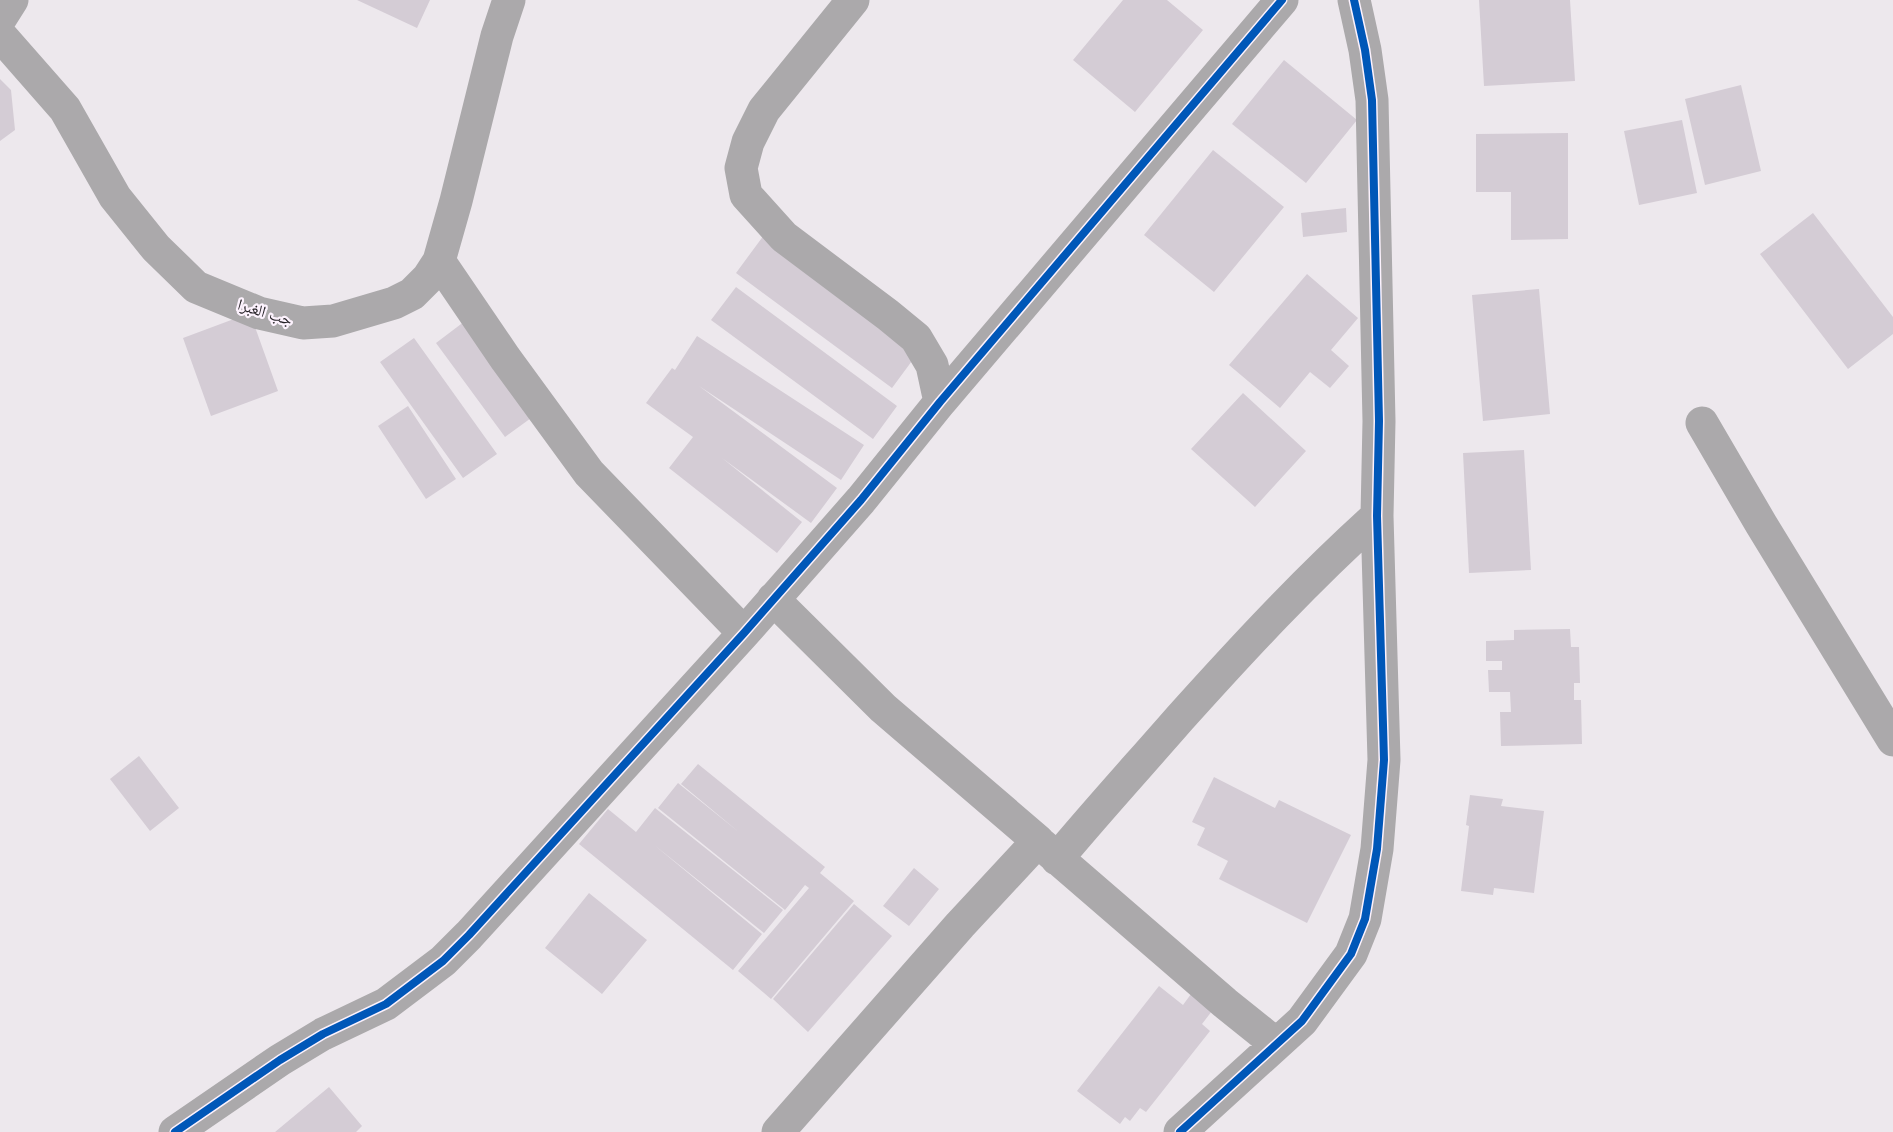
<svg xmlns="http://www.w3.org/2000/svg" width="1893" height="1132" font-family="Helvetica,'Noto Naskh Arabic',sans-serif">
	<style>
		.building { fill: #d4ccd5 }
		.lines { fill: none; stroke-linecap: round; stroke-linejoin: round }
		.minor { stroke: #aba9ab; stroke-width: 33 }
		.cycleway-casing { stroke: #fcf2fd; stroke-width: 11 }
		.cycleway { stroke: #0057b8; stroke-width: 8 }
		.labels { text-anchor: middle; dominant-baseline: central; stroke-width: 4.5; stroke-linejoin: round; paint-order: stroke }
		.street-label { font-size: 16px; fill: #231f24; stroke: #fcf2fd }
	</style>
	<rect width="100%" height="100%" fill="#ede8ed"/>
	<path class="building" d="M357,0H430L417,28Z
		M1123,0H1167L1203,30L1135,112L1073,60Z
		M1479,0H1570L1575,81L1484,86Z
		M1284,60L1357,120L1306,183L1232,124Z
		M0,79L11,90L15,130L0,141Z
		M1741,85L1761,171L1705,185L1685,99Z
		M1682,120L1697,193L1639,205L1624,131Z
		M1568,133V239L1511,240V192H1476V134Z
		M1213,150L1284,207L1214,292L1144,235Z
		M1346,208L1347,232L1303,237L1301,213Z
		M1813,213L1893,317V334L1848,369L1760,254Z
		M764,235L920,350L892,388L736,273Z
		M1307,274L1358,318L1331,350L1349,366L1330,388L1310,372L1280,408L1229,365Z
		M736,287L897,406L873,439L711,320Z
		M1539,289L1550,414L1483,421L1472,295Z
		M250,313L278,391L211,416L183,338Z
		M469,318L538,413L505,437L436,343Z
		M697,336L864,445L841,480L699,386L837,488L811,523L722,458L802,522L777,553L669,468L693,437L646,403L672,368L675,370Z
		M414,338L497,454L463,478L380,362Z
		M1243,393L1306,451L1255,507L1191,449Z
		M408,406L456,479L426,499L378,426Z
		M1524,450L1531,570L1469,573L1463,453Z
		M1570,629L1571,647H1579L1580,683H1574V700H1581L1582,744L1501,746L1500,712H1511L1510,692H1489L1488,670H1502V661H1486V641L1514,640V630Z
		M139,756L179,808L150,831L110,779Z
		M698,764L825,867L820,873L854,901L771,999L738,971L809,888L805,885L785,910L658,808L678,783L740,833L681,784Z
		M1214,777L1275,808L1279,800L1351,835L1307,923L1219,879L1228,861L1197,845L1205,828L1192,822Z
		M1470,795L1503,799L1501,806L1544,811L1534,893L1494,888L1493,895L1461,891L1469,826L1466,825Z
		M655,808L783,910L764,933L653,844L762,934L733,970L579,844L608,809L636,832Z
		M914,868L939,889L909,926L883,906Z
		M589,893L647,940L602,994L545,948Z
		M854,904L892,936L808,1032L773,999Z
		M1159,986L1183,1005L1191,994L1212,1011L1202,1024L1210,1031L1146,1112L1140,1108L1130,1121L1125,1117L1120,1124L1077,1091Z
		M329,1087L362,1126L356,1132H275Z"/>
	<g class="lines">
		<path class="minor" d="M853,0L764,110L748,142L741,168L746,195L784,237L888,315L916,338L932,365L940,402
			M0,19L12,0
			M0,35L65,109L115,197L156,248L196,287L259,313L303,323L333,321L394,303L412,294L428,278L439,261L456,201L497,36L509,0
			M439,261L505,358L589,473L744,633
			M1702,423L1761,524L1893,740
			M773,599L883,708L1038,841L960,925L778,1132
			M1042,845L1225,1003L1276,1044
			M1057,859C1097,811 1139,765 1180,718C1243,648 1307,579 1377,516
			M175,1132L280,1060L323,1034L386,1004L443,961L469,935L744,633L861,500L940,402L1282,0
			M1180,1132L1302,1021L1351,954L1365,919L1377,849L1384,760L1377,516L1379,421L1372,100L1365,50L1354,0"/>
		<g class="cycleway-casing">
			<path id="cycleway" d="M175,1132L280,1060L323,1034L386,1004L443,961L469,935L744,633L861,500L940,402L1282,0
				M1180,1132L1302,1021L1351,954L1365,919L1377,849L1384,760L1377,516L1379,421L1372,100L1365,50L1354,0"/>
		</g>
		<use href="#cycleway" class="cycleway"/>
	</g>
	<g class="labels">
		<g class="street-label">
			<text transform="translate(265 312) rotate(17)">جب الغبرا</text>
		</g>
	</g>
</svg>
